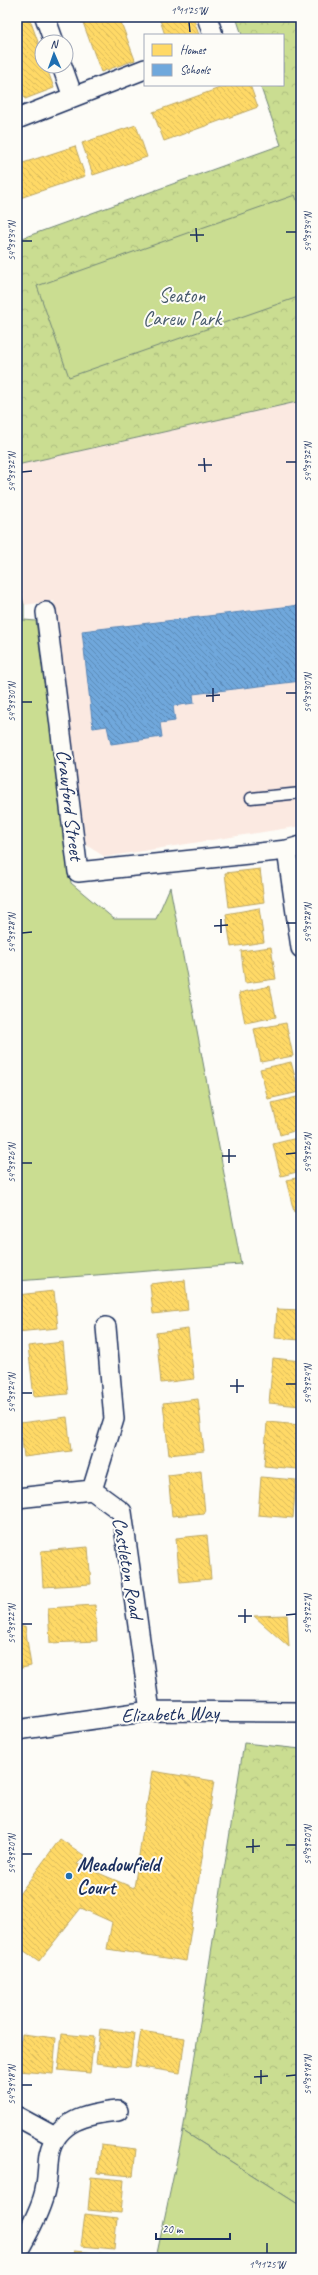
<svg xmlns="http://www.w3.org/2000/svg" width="318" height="2275" font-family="Caveat,sans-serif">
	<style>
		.built { fill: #fbe9e1 }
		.park { fill: url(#park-crowns); stroke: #728678 }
		.pitch { fill: #cadd91; stroke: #728678 }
		.homes { fill: url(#homes-back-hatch); stroke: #bba664 }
		.schools { fill: url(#schools-back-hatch); stroke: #5684b6 }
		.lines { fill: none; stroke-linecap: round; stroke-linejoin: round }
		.service-casing { stroke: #1b2f5e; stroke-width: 13 }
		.minor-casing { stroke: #1b2f5e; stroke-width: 22 }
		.service { stroke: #fdfcf7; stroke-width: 10 }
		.minor { stroke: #fdfcf7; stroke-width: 19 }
		.ticks { fill: none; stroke: #1b2f5e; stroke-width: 1.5 }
		.poi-dot { fill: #1f6fb2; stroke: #fdfcf7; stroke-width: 1.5 }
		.labels { text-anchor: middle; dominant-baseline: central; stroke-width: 4; stroke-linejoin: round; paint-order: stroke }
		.park-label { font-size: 20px; fill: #475a6b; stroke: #fdfcf7 }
		.street-label { font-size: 20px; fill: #1b2f5e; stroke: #fdfcf7 }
		.poi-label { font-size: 20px; font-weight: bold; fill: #1b2f5e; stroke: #fdfcf7; text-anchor: start }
		.neatline { fill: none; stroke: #1b2f5e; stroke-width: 1.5 }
		.ticks-label { font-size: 10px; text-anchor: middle; fill: #1b2f5e }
	</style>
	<defs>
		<pattern id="park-crowns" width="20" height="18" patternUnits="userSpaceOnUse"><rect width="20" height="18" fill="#cadd91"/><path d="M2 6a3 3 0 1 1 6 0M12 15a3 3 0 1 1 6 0" fill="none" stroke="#adbe7f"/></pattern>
		<pattern id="homes-back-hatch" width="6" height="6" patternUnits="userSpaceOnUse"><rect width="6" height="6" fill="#ffd966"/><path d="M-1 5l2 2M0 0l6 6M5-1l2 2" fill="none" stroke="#dabb5b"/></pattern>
		<pattern id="schools-back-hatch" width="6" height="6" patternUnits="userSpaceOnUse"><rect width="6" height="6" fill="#6fa8dc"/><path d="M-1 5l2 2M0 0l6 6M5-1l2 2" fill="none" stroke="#5a89b6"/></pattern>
	</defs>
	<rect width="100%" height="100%" fill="#fdfcf7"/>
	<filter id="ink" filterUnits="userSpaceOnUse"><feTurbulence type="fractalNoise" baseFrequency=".025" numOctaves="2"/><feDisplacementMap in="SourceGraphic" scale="8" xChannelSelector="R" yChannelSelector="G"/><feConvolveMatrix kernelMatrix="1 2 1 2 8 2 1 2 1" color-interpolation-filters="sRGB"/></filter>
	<g filter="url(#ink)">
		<path class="built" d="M301,401V826L105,857L86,845L54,601L24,605L17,577V465Z"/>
		<path class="park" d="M236,17H301V401L17,465V240L281,145L260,85H283V35H242Z
			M17,577L24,605V620L17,622Z
			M244,1743L301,1749V2206L183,2131Z"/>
		<path class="pitch" d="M295,195L301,211V296L69,377L37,286Z
			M24,620L36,621L71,883L114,919H156L170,887L241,1264L17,1281V622Z
			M183,2131L301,2206V2258H156Z"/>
		<path class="homes" d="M17,17H29L42,53V66H46L54,88L25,99L17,77Z
			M81,17H119L135,60L101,72Z
			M159,17H193L199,35H165Z
			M228,85H250L258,107L164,141L153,112Z
			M136,125L147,157L93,175L82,143Z
			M75,146L85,176L17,199V165Z
			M260,869L264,902L229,907L225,873Z
			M259,908L264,942L231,947L226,914Z
			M271,947L276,979L245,983L241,951Z
			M270,986L276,1017L245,1023L239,993Z
			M286,1023L293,1056L261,1062L254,1029Z
			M291,1062L299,1092L268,1099L260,1069Z
			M301,1096V1129L280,1135L272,1103Z
			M301,1137V1171L281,1176L273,1144Z
			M301,1177V1210L294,1212L286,1180Z
			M301,1217V1238L296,1218Z
			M185,1280L188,1310L153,1314L150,1284Z
			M54,1291L58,1328L17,1332V1295Z
			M277,1309L301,1310V1340L275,1338Z
			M188,1329L194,1379L161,1383L156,1333Z
			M63,1342L68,1394L34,1397L28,1346Z
			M273,1358L301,1361V1406L269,1403Z
			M198,1399L204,1451L169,1455L163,1403Z
			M67,1417L71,1451L24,1457L20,1423Z
			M267,1422L301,1425L298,1469L264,1466Z
			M201,1471L205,1513L172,1516L168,1475Z
			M261,1477L296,1480L293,1518L258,1515Z
			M207,1535L211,1579L180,1582L176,1538Z
			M88,1547L91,1584L43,1587L41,1551Z
			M95,1605L97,1641L50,1643L48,1608Z
			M287,1615L289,1647L254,1616Z
			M25,1626L31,1666L17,1669V1627Z
			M152,1771L214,1781L186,1961L107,1949L112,1922L81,1908L39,1961L17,1946V1943L24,1934L17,1929V1897L60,1839L85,1856L77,1864L134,1888Z
			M100,2029L134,2033L130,2067L96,2063Z
			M141,2031L185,2038L180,2073L135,2066Z
			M22,2034L56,2038L53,2074L19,2071Z
			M62,2034L94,2037L90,2073L58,2070Z
			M101,2145L136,2149L133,2176L98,2173Z
			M91,2177L124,2180L121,2213L88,2210Z
			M85,2214L117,2218L114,2249L81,2246Z
			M74,2251L108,2254V2258H73Z"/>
		<path class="schools" d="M300,605L301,681L193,694L194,703L173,706L175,721L160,723L162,737L111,744L107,726L93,728L82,631Z"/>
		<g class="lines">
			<g class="service-casing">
				<path id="service" d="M251,798L301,793"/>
			</g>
			<g class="minor-casing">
				<path id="minor" d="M45,17L54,42
					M207,17L213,35
					M62,66L73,97
					M17,119L145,69
					M46,612L78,872L287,850L301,846
					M287,850L301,948
					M92,1490L114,1419L106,1327
					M17,1498L92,1490L122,1512L150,1711
					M17,1730L150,1711L301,1712
					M18,2117L55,2137
					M17,2253C27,2235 37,2217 43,2198C48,2184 47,2169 49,2155C56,2120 88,2114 118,2111"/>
			</g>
			<use href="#service" class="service"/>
			<use href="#minor" class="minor"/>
		</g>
	</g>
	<path class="ticks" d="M189,22L190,32M196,228L197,242M286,232H296M190,235H204M22,241H32M204,458L205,472M286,462H296M198,465H212M22,472L32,471M213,688V702M286,693H296M206,696L220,695M22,702H32M221,919V933M286,923H296M214,926L228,925M22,933L32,932M229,1149V1163M286,1154L296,1153M222,1156H236M22,1163H32M237,1379V1393M286,1384H296M230,1386H244M22,1393H32M245,1609V1623M286,1615L296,1614M238,1616H252M22,1624H32M253,1839V1853M286,1845H296M246,1847L260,1846M22,1854H32M261,2070V2084M286,2076L296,2075M254,2077L268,2076M22,2085H32M267,2243V2253"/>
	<circle class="poi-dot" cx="69" cy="1876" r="4"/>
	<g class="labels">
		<g class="park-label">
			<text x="182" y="295">Seaton<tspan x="182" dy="23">Carew Park</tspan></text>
		</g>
		<g class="street-label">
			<text transform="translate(70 805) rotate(83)">Crawford Street</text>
			<text transform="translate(128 1568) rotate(80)">Castleton Road</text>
			<text transform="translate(170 1714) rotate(-2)">Elizabeth Way</text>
		</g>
		<g class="poi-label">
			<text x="77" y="1864">Meadowfield<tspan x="77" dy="23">Court</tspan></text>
		</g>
	</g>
	<rect width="318" height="2275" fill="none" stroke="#fdfcf7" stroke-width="44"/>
	<rect x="144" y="34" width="140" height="52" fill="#fdfcf7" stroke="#a3aaba"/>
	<rect x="152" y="44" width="20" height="12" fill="#ffd966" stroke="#a3aaba"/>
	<text x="180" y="54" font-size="12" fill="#1b2f5e">Homes</text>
	<rect x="152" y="64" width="20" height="12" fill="#6fa8dc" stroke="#a3aaba"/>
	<text x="180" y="74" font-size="12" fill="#1b2f5e">Schools</text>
	<g transform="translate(54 54) rotate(358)"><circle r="19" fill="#fdfcf7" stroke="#a3aaba"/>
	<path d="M0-3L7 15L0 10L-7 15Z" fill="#1f6fb2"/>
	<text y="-6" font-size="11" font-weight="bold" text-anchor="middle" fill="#1b2f5e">N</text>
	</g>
	<path d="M156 2233v6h74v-6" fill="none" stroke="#1b2f5e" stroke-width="2"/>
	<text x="162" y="2233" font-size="12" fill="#1b2f5e" stroke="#fdfcf7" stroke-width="3" paint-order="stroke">20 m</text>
	<rect x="22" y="22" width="274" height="2231" class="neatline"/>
	<g class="ticks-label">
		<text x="189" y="14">1°11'25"W</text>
		<text transform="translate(307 232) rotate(-90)" y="4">54°39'34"N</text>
		<text transform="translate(11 241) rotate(-90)" y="4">54°39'34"N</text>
		<text transform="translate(307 462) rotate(-90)" y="4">54°39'32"N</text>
		<text transform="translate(11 472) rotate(-90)" y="4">54°39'32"N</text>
		<text transform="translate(307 693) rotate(-90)" y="4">54°39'30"N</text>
		<text transform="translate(11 702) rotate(-90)" y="4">54°39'30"N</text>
		<text transform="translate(307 923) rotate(-90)" y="4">54°39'28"N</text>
		<text transform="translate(11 933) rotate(-90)" y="4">54°39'28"N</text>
		<text transform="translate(307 1153) rotate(-90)" y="4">54°39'26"N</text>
		<text transform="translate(11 1163) rotate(-90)" y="4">54°39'26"N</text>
		<text transform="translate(307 1384) rotate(-90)" y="4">54°39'24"N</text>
		<text transform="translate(11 1393) rotate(-90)" y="4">54°39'24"N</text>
		<text transform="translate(307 1614) rotate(-90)" y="4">54°39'22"N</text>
		<text transform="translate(11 1624) rotate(-90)" y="4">54°39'22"N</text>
		<text transform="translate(307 1845) rotate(-90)" y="4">54°39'20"N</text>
		<text transform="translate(11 1854) rotate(-90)" y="4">54°39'20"N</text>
		<text transform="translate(307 2075) rotate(-90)" y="4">54°39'18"N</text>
		<text transform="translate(11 2085) rotate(-90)" y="4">54°39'18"N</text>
		<text x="267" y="2268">1°11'25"W</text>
	</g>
</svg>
